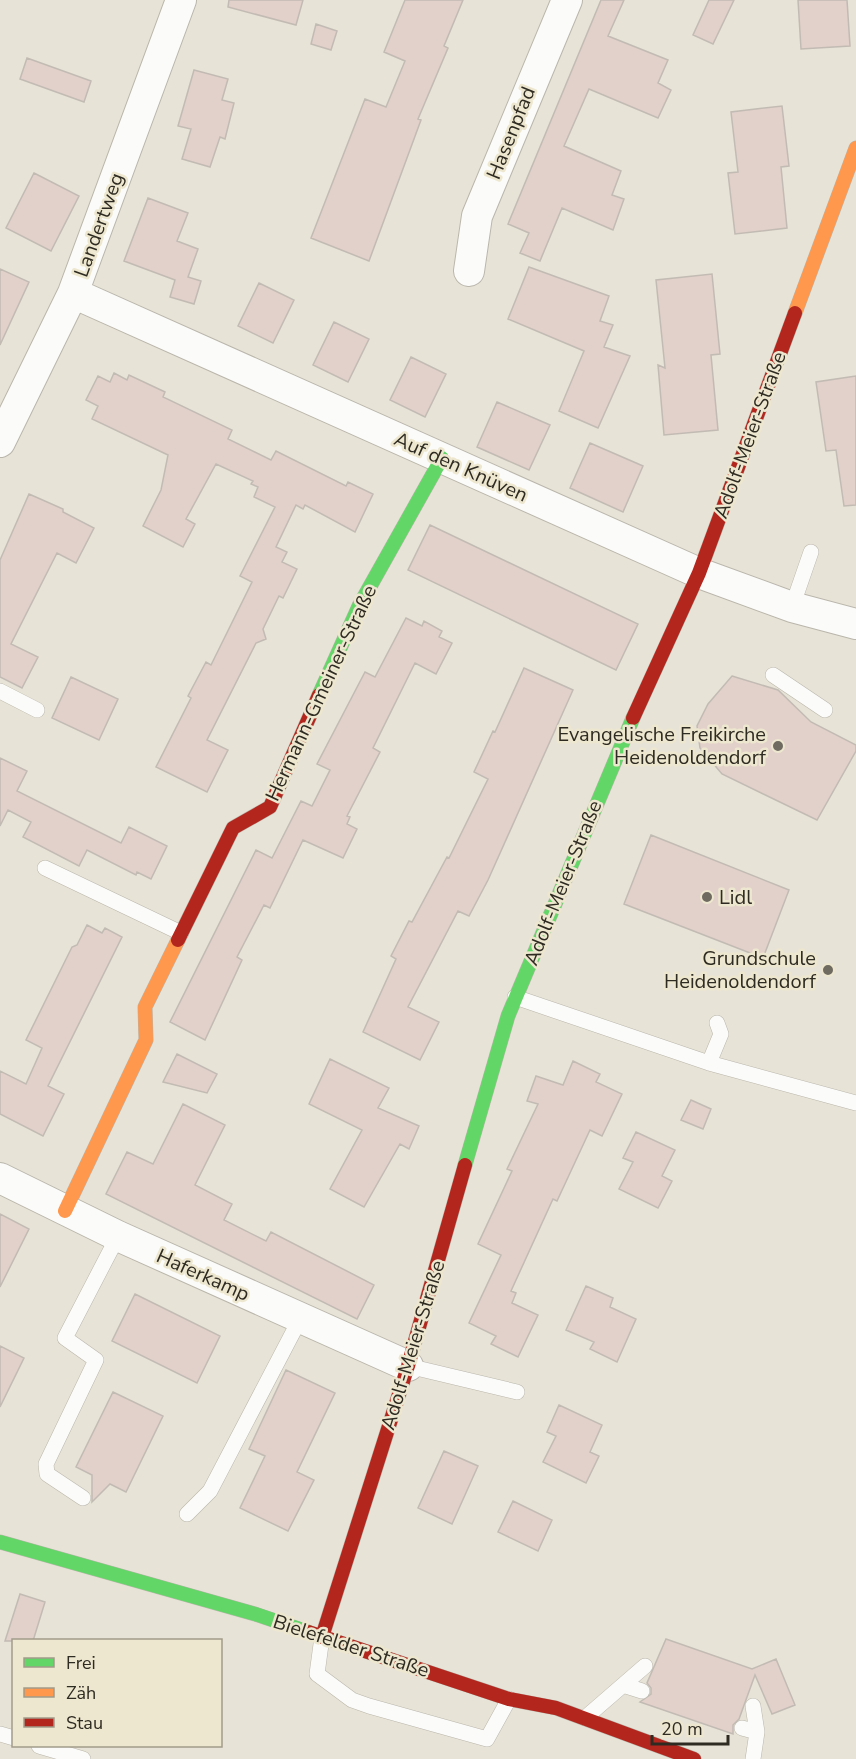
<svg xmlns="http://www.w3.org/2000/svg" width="856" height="1759" font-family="'Nunito Sans',sans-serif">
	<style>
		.building { fill: #e2d0ca; stroke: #c2bbb4; stroke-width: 1.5 }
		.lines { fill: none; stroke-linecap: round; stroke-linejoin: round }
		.lane-casing { stroke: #bab6ac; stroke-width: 16 }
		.street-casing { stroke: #bab6ac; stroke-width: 32 }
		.fast-casing { stroke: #bab6ac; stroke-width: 15 }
		.slow-casing { stroke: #bab6ac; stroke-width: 15 }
		.jam-casing { stroke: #bab6ac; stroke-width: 15 }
		.lane { stroke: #fbfbf9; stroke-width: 15 }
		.street { stroke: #fbfbf9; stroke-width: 30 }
		.fast { stroke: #63d668; stroke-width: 14 }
		.slow { stroke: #ff974d; stroke-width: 14 }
		.jam { stroke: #b3261e; stroke-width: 14 }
		.poi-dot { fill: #6f6b61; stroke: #eee7cf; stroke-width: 2 }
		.labels { text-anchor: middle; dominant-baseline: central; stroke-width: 5; stroke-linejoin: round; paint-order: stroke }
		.street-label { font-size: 20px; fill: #2e2b22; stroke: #eee7cf }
		.poi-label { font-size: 20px; fill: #2e2b22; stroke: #eee7cf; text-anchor: end }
	</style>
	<rect width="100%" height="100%" fill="#e7e3d6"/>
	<path class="building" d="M229,0H303L296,25L228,7Z
		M405,0H463L444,46L448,48L418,119L421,120L369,261L311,238L365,99L386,107L405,61L384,52Z
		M601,0H624L608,36L668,60L658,83L671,90L658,118L589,89L564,146L621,171L612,195L624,199L613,230L562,208L540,261L520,253L529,233L508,224Z
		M709,0H734L713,44L693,35Z
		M798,0H847L850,46L801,49Z
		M316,24L337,31L331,50L311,44Z
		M27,58L91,81L84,102L20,79Z
		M194,70L228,79L222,100L234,103L225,139L220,137L210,167L182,159L191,129L178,126Z
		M782,106L789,166L781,167L787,228L735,234L728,173L738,172L731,112Z
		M34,173L79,196L51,251L6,228Z
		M148,198L188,213L177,241L198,249L188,277L201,281L194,304L170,297L175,280L124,261Z
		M529,267L609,296L600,321L613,325L604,347L630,356L598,428L559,411L584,351L508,319Z
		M0,269L29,282L0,345Z
		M712,274L720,354L711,355L718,430L664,435L658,365L665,368L656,280Z
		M259,283L294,300L273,343L238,326Z
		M334,322L369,339L348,382L313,365Z
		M411,357L446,374L425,417L390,400Z
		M114,373L127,380L129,375L165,392L163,397L232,430L228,439L271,460L276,451L346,486L348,482L373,494L355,532L305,505L303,509L296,505L276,547L287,552L282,562L297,569L283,598L279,596L263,629L266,639L256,643L207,740L228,750L207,792L156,767L191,698L188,696L206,662L211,665L252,582L240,576L275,507L254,497L258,487L251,484L253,481L216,464L186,519L195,524L183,547L143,526L161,490L168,455L92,419L98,406L86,400L98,376L110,382Z
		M856,376V505L844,506L836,450L826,451L816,382Z
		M497,402L550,425L529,470L477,447Z
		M590,443L643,466L623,512L570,488Z
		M29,494L63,509V512L94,528L76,563L57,553L11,644L38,657L22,688L0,677V560Z
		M430,525L638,624L616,670L408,570Z
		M406,618L422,626L424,621L442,631L439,637L452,643L436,674L415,663L373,748L380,752L347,816L350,817L347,824L357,829L343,858L303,840L270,908L264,905L237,957L242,960L205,1040L170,1022L256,850L272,858L301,801L312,806L330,770L317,764L365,672L375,677Z
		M524,668L573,690L488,880L469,916L458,911L408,1007L439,1022L420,1060L363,1032L396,959L391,956L409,921L412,922L447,857L449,858L488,779L474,772L493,731L495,732Z
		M732,676L778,690L811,722L856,745V751L817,820L722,774L700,748L697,726L708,704Z
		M71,677L118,699L99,740L52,718Z
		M0,758L27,771L17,791L121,843L129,827L167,846L151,879L137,872L136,875L87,850L79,866L23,837L31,822L8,810L0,826Z
		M651,835L789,890L763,958L624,904Z
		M87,925L102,933L105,928L122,937L48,1086L64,1094L43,1136L0,1114V1071L26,1084L42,1048L26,1040L72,947L77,945Z
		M177,1054L217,1074L207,1093L163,1082Z
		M330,1059L389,1088L378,1108L419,1126L409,1149L400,1144L364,1207L330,1189L362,1130L309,1104Z
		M573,1061L600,1074L596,1082L622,1094L602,1136L590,1130L557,1201L553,1199L511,1291L516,1293L512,1303L538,1315L518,1357L491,1344L496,1336L469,1323L501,1255L478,1244L512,1171L507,1169L538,1104L527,1101L536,1076L563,1085Z
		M691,1100L711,1109L703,1129L681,1120Z
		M183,1104L225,1125L195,1185L232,1204L224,1220L266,1241L271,1232L374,1285L357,1319L106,1194L127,1152L153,1164Z
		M636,1132L675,1150L662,1176L672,1181L658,1208L619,1189L633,1162L623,1158Z
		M0,1214L29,1229L0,1287Z
		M586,1286L613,1298L610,1307L636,1319L617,1362L590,1349L594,1342L566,1330Z
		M135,1294L220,1336L197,1383L112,1341Z
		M0,1346L24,1358L0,1407Z
		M286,1370L335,1393L297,1472L314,1480L288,1531L240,1508L265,1456L249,1449Z
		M113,1392L163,1416L126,1492L110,1484L92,1502V1475L76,1467Z
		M559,1405L602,1425L590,1452L599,1456L586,1483L543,1462L556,1436L547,1432Z
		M444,1451L478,1466L452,1524L418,1508Z
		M513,1501L552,1520L538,1551L498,1532Z
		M20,1594L45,1602L33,1641H5Z
		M666,1639L752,1669L776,1659L795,1705L772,1714L755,1675L739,1719L733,1725V1734L640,1702L651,1694V1688L647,1683Z"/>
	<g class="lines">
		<g class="lane-casing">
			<path id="lane" d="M792,607L811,552
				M773,675L825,710
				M0,691L37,710
				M45,868L181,933
				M515,997L709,1063L856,1103
				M709,1063L721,1034L717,1023
				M408,1366L517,1392
				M83,1498L47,1474L46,1464L96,1360L65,1338L118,1236
				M187,1514L210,1491L300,1319
				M322,1637L317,1674L352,1700L369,1706L487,1739L509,1699
				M623,1685L642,1691
				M753,1706L757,1732L753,1759
				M585,1718L645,1666
				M742,1728L757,1732
				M0,1734L14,1738
				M39,1746L83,1759"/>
		</g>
		<g class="street-casing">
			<path id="street" d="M469,271L477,216L567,0
				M73,293L699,573L792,607L856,624
				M0,442L73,293L181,0
				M0,1178L118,1236L408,1366"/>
		</g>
		<g class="fast-casing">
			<path id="fast" d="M319,695L359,606L442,458
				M465,1165L508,1016L633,718
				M0,1542L255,1614L308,1632"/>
		</g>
		<g class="slow-casing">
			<path id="slow" d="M795,313L856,148
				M65,1211L146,1040L145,1007L178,940"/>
		</g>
		<g class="jam-casing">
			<path id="jam" d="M633,718L699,573L795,313
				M178,940L233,828L270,807L319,695
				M308,1632L509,1699L556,1708L694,1759
				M322,1637L408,1366L465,1165"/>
		</g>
		<use href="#lane" class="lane"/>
		<use href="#street" class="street"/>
		<use href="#fast" class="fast"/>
		<use href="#slow" class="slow"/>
		<use href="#jam" class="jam"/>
	</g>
	<g class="poi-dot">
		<circle cx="778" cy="746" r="6"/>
		<circle cx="707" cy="897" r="6"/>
		<circle cx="828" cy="970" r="6"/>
	</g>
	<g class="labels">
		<g class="street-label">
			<text transform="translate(511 133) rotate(-68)">Hasenpfad</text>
			<text transform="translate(99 225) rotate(-70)">Landertweg</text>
			<text transform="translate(750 435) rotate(-70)">Adolf-Meier-Straße</text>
			<text transform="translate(461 467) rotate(24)">Auf den Knüven</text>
			<text transform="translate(321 693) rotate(-65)">Hermann-Gmeiner-Straße</text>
			<text transform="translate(563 883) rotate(-68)">Adolf-Meier-Straße</text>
			<text transform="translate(203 1275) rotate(24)">Haferkamp</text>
			<text transform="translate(413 1345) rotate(-73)">Adolf-Meier-Straße</text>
			<text transform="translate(351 1646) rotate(18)">Bielefelder Straße</text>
		</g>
		<g class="poi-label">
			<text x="766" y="734">Evangelische Freikirche<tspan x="766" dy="23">Heidenoldendorf</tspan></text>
			<text x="719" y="897" text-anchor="start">Lidl</text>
			<text x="816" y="958">Grundschule<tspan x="816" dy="23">Heidenoldendorf</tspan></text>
		</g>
	</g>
	<rect x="12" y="1639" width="210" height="108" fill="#eee7cf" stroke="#a19c8a" stroke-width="1.5"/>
	<rect x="24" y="1658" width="30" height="9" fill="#63d668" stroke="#a19c8a" stroke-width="1.5"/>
	<text x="66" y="1669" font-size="18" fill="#2e2b22">Frei</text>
	<rect x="24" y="1688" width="30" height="9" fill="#ff974d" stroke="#a19c8a" stroke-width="1.5"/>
	<text x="66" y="1699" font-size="18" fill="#2e2b22">Zäh</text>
	<rect x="24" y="1718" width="30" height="9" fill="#b3261e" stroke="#a19c8a" stroke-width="1.5"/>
	<text x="66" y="1729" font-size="18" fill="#2e2b22">Stau</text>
	<path d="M652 1735v9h76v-9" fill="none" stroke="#2e2b22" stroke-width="3"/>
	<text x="661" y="1735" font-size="18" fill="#2e2b22" stroke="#eee7cf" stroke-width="4.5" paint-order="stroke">20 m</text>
</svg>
